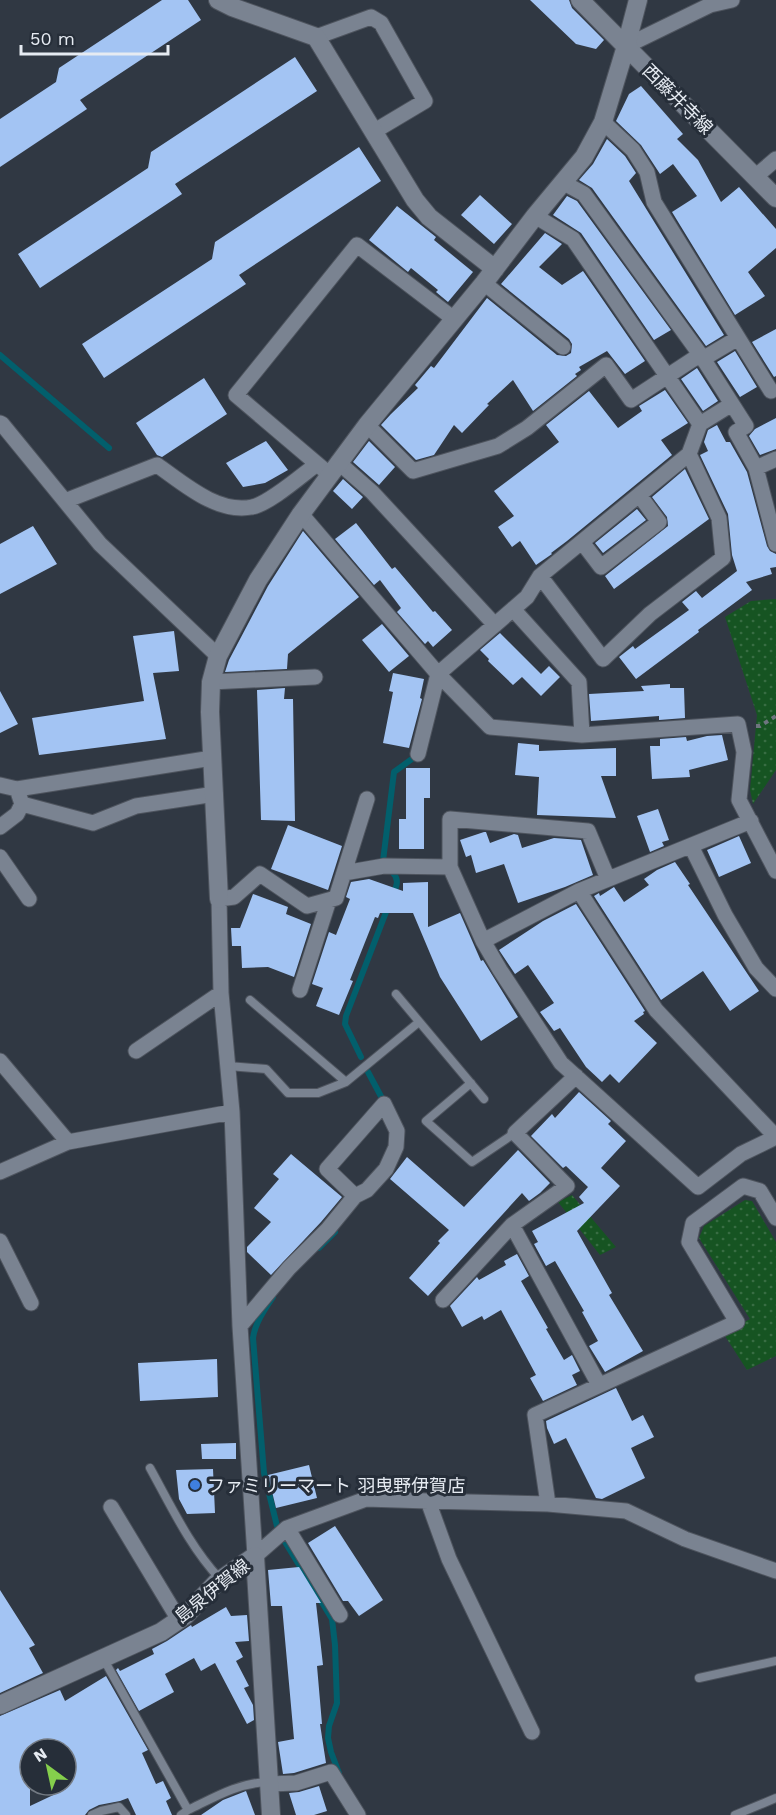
<svg xmlns="http://www.w3.org/2000/svg" width="776" height="1815" font-family="'Work Sans','Noto Sans JP',sans-serif">
	<style>
		.green { fill: url(#green-dots) }
		.lines { fill: none; stroke-linecap: round; stroke-linejoin: round }
		.stream { stroke: #025f6c; stroke-width: 6 }
		.building { fill: #a3c4f3; fill-rule: evenodd }
		.lane-casing { stroke: #4e545e; stroke-width: 10 }
		.street-casing { stroke: #4e545e; stroke-width: 17 }
		.secondary-casing { stroke: #4e545e; stroke-width: 20 }
		.path { stroke: #6e757f; stroke-width: 4; stroke-dasharray: 4.5 4.5; stroke-linecap: butt }
		.lane { stroke: #7a8391; stroke-width: 8 }
		.street { stroke: #7a8391; stroke-width: 15 }
		.secondary { stroke: #7a8391; stroke-width: 18 }
		.shop-dot { fill: #3f7fe0; stroke: #262e39; stroke-width: 2 }
		.labels { text-anchor: middle; dominant-baseline: central; stroke-width: 6; stroke-linejoin: round; paint-order: stroke }
		.street-label { font-size: 18px; fill: #e6ebf2; stroke: #262e39 }
		.poi-label { font-size: 18px; fill: #e6ebf2; stroke: #262e39; text-anchor: start }
	</style>
	<defs>
		<pattern id="green-dots" width="8" height="8" patternUnits="userSpaceOnUse" patternTransform="scale(1.5)"><rect width="8" height="8" fill="#165422"/><path d="M2 2h.1M6 6h.1" fill="none" stroke="#386d43" stroke-width="1.8" stroke-linecap="round"/></pattern>
	</defs>
	<rect width="100%" height="100%" fill="#303843"/>
	<path class="green" d="M776,599V770L753,804L750,790L757,715L725,617L751,601Z
		M572,1195L616,1247L600,1255L558,1202Z
		M745,1200L752,1201L776,1242V1356L747,1370L723,1333L750,1319L699,1238L704,1226Z"/>
	<g class="lines">
		<path class="stream" d="M0,355L109,448
			M383,861L394,772L416,756
			M393,895C396,887 400,880 393,873
			M361,1057L345,1024L346,1016L388,907
			M368,1072L384,1102
			M319,1248L335,1232
			M273,1297C265,1309 255,1323 253,1338L264,1473L277,1526
			M285,1542L332,1619L335,1645L337,1703L329,1726L328,1738L331,1752L339,1773"/>
	</g>
	<path class="building" d="M162,0H188L201,20L80,100L87,109L0,167V119L56,82L59,68Z
		M530,0H569L572,8L604,40L596,49L576,44Z
		M295,57L317,91L175,184L182,194L40,288L18,254L148,168L151,152Z
		M641,86L683,134L677,139L698,160L721,202L739,187L776,229V248L748,272L765,296L735,315L672,212L697,196L673,164L660,174L641,145L616,121L629,94Z
		M607,139L625,156L636,173L629,181L724,335L706,346L592,188L579,180L593,164Z
		M359,147L381,181L239,275L246,284L104,378L82,344L212,259L215,242Z
		M480,195L512,224L494,244L461,215Z
		M567,196L577,201L671,330L654,340L581,233L553,215Z
		M397,206L436,237L434,240L473,272L448,302L436,292L438,290L411,268L408,272L369,240Z
		M545,233L562,244L539,267L562,285L583,271L645,361L625,374L607,351L579,367L581,370L575,374L577,376L533,411L513,380L487,404L489,405L462,433L454,425L434,455L416,460L381,425L391,414L418,388L415,385L431,366L434,368L487,298L557,355L566,356L571,353L572,344L569,339L501,284Z
		M776,329V376L774,377L752,342Z
		M735,351L757,387L740,397L717,362Z
		M697,368L718,401L703,411L681,379Z
		M204,378L227,414L162,457L157,455L136,423Z
		M665,390L688,423L661,440L672,455L567,541L551,553L552,554L536,565L520,541L512,547L498,527L514,516L494,491L559,442L546,425L589,391L618,428L642,411L639,406Z
		M776,418V449L760,455L749,436L755,429Z
		M717,425L726,442H730L747,472L767,546L770,551L776,554V567L770,568L772,574L746,582L752,590L698,630L699,632L636,679L619,657L633,646L635,649L689,610L682,602L696,591L702,598L737,571L732,555L728,514L700,455L708,451L704,442L708,430Z
		M266,441L288,470L265,483L243,487L226,463Z
		M369,441L395,467L379,485L353,462Z
		M685,469L709,519L614,589L605,576L668,526L667,517L652,497Z
		M343,479L363,497L352,509L333,491Z
		M637,509L646,520L603,553L595,543Z
		M356,523L392,569L395,567L433,612L435,611L452,630L433,647L428,641L425,644L397,612L401,608L380,580L374,585L335,539Z
		M33,526L57,564L0,594V544Z
		M303,531L359,597L288,654L287,669L225,672L229,660L268,586Z
		M382,624L409,656L389,672L362,640Z
		M174,631L179,671L153,673L166,739L39,755L32,718L144,701L133,636Z
		M500,633L541,674L549,666L560,677L541,696L522,677L513,685L488,661L489,659L480,650Z
		M393,673L424,679L420,698L422,699L409,748L383,743L393,692L389,691Z
		M670,684V688H684L685,718L659,720V716L591,721L589,694L644,691L641,686Z
		M285,688L284,699H293L295,821L261,820L257,690Z
		M0,691L18,724L0,733Z
		M722,735L728,760L689,770L690,777L652,779L650,746H660V739L686,737L687,741L707,736Z
		M518,743L539,745V751L616,748V776H601L616,818L537,815L539,777L515,775Z
		M406,768H430V798H424V849H399V819H406Z
		M658,809L669,840L662,842L664,846L650,852L637,816Z
		M288,825L342,846L328,890L271,869Z
		M484,832H486L490,843L514,834L518,835L522,848L554,838L581,840L593,875L565,887L518,903L504,864L476,873L471,855L466,857L460,840Z
		M739,836L751,863L719,877L707,850Z
		M675,862L690,884L688,885L759,991L730,1011L703,971L661,1000L594,896L599,893L600,896L614,887L624,902L649,885L644,879L657,870Z
		M369,879L403,891V883L428,882V927L460,913L481,961L483,960L518,1017L481,1041L440,977L413,913H380L378,918L375,917L350,980L353,981L339,1015L316,1006L323,988L312,984L329,932L336,935L350,899L346,897L351,882Z
		M253,894L288,907L286,914L311,924L294,977L268,967L242,968L241,946H232L231,928H240Z
		M576,904L645,1011L643,1012L644,1014L634,1021L657,1043L619,1083L610,1074L602,1082L586,1067L560,1028L554,1031L540,1012L554,1003L528,965L515,974L499,950L543,921Z
		M579,1092L611,1121L608,1124L626,1141L601,1168L620,1186L577,1231L612,1293L609,1295L643,1351L605,1372L589,1346L598,1341L582,1312L584,1311L555,1261L546,1266L534,1244L538,1242L532,1231L584,1203L579,1197L588,1187L566,1166L563,1168L531,1136L552,1114L555,1118Z
		M518,1150L550,1183L540,1193L529,1201L522,1193L428,1296L409,1278L440,1243L438,1241L449,1230L390,1179L407,1157L464,1207Z
		M291,1154L342,1197L321,1222L271,1275L247,1252V1247L271,1222L254,1208L279,1179L273,1174Z
		M517,1254L529,1276L521,1281L548,1328L546,1329L564,1360L572,1355L580,1371L572,1375L577,1385L543,1401L530,1378L536,1375L501,1310L484,1320L482,1316L462,1327L450,1306L477,1277L479,1280L506,1265L504,1261Z
		M217,1359L218,1397L140,1401L138,1363Z
		M616,1388L632,1421L643,1415L654,1437L631,1448L645,1478L602,1499L596,1498L566,1438L554,1444L547,1428L546,1421Z
		M236,1443V1459H202L201,1444Z
		M309,1465L317,1498L276,1508L268,1475Z
		M213,1469L215,1513L187,1514L179,1499L176,1470Z
		M335,1526L383,1600L359,1616L348,1601H343L308,1543Z
		M299,1567L321,1603H316L323,1665L317,1666L322,1724H320L326,1763L294,1773L283,1774L278,1742L294,1739L282,1606H271L268,1570Z
		M0,1590L35,1645L29,1648L43,1673L0,1693Z
		M226,1607L231,1616L247,1615L249,1641L235,1642L243,1657L236,1661L249,1686L244,1688L253,1705L254,1720L247,1724L215,1663L201,1671L194,1658L165,1674L174,1692L139,1711L116,1670L118,1668L120,1671L154,1654L152,1649L167,1641L191,1625L192,1627Z
		M106,1676L148,1750L142,1753L156,1784L163,1781L171,1798L166,1801L172,1815H136L128,1798L120,1801L99,1805L89,1810L85,1815H0V1716L60,1690L65,1701ZM30,1749H66V1789L30,1806Z
		M319,1786L327,1811L314,1815H296L289,1793L299,1792Z
		M246,1791L255,1815H201L223,1800Z"/>
	<g class="lines">
		<g class="lane-casing">
			<path id="lane" d="M396,994L484,1099
				M250,1000L346,1082
				M228,1066L266,1069L288,1093H318L346,1082L419,1022
				M471,1083L426,1121L472,1162L515,1133
				M150,1468C171,1506 190,1547 220,1579
				M103,1658L188,1810C215,1797 238,1783 268,1782
				M699,1678L776,1661
				M92,1815L101,1811L119,1807L126,1815
				M181,1815L188,1810
				M735,1815L776,1798"/>
		</g>
		<g class="street-casing">
			<path id="street" d="M316,37L371,17L381,23L425,101L373,132
				M626,46L710,5L732,0
				M603,122L633,150L647,172L654,202L771,391
				M755,177L776,159
				M564,183L584,194L702,357L746,426L736,432L756,468L776,544
				M484,283L563,347
				M0,423L2,424L100,544L218,656
				M700,424L732,404
				M367,425L413,471L498,446L527,428L606,365L631,400L695,358L706,357L738,338
				M338,462L372,492L495,625
				M756,468L776,459
				M329,474L236,395L357,245L454,319
				M65,501L157,465C183,483 217,514 252,507C269,504 302,475 317,464
				M301,514L438,674L490,727L582,735L738,724L744,752L739,800L776,871
				M582,542L601,567L659,522L640,496
				M540,576L603,659L650,614L723,558L719,518L689,454
				M513,609L579,682L582,735
				M211,682L315,677
				M418,754L438,674L527,597L540,576L689,454L700,424L573,239L535,216
				M0,785L17,789L212,758
				M22,804L93,823L136,806L215,794
				M0,827L17,814L22,804L19,795
				M691,846L725,915L756,968L776,989
				M0,857L29,899
				M344,873L384,866L450,867
				M579,891L656,1010L776,1137L741,1154L698,1187L561,1063L500,970L483,941L450,867V819L588,831L608,879
				M483,941L579,891L751,821
				M300,990L329,900
				M136,1051L221,993
				M0,1061L68,1142
				M384,1104L397,1131L396,1147L386,1169L367,1190L355,1196L327,1169Z
				M0,1172L68,1142L232,1112
				M512,1225L599,1385
				M0,1241L31,1303
				M443,1300L512,1225L567,1186L515,1133L576,1076
				M240,1326L289,1268L328,1229L355,1196
				M428,1501L449,1559L532,1732
				M548,1504L535,1415L737,1322L689,1242L693,1223L743,1186L760,1191L776,1218
				M111,1507L179,1620
				M287,1528L340,1615
				M255,1556L240,1326L232,1112L221,993L219,899L234,897L260,874L307,906L336,898L367,799
				M255,1556L287,1528L366,1499L428,1501L548,1504L626,1511L685,1539L776,1571
				M269,1784L296,1783L331,1772L358,1815"/>
		</g>
		<g class="secondary-casing">
			<path id="secondary" d="M218,0L232,7L316,37L415,200L429,217L495,269
				M580,0L776,198
				M219,899L210,712L211,682L218,656L258,580L301,514L367,425L484,283L535,216L584,157L603,122L626,46L638,0
				M255,1556L271,1815
				M0,1705L161,1632L186,1615L216,1583L255,1556"/>
		</g>
		<path class="path" d="M756,726H760L776,716"/>
		<use href="#lane" class="lane"/>
		<use href="#street" class="street"/>
		<use href="#secondary" class="secondary"/>
	</g>
	<circle class="shop-dot" cx="195" cy="1485" r="6"/>
	<g class="labels">
		<g class="street-label">
			<text transform="translate(678 99) rotate(45)">西藤井寺線</text>
			<text transform="translate(212 1591) rotate(-39)">島泉伊賀線</text>
		</g>
		<g class="poi-label">
			<text x="207" y="1485">ファミリーマート 羽曳野伊賀店</text>
		</g>
	</g>
	<g transform="translate(48 1767) rotate(327)"><circle r="28" fill="#262e39" stroke="#737a83" stroke-width="1.5"/>
	<path d="M0-4.5L10 22L0 15L-10 22Z" fill="#85cf4c"/>
	<text y="-9" font-size="16" font-weight="bold" text-anchor="middle" fill="#e6ebf2">N</text>
	</g>
	<path d="M21 45v9h147v-9" fill="none" stroke="#e6ebf2" stroke-width="3"/>
	<text x="30" y="45" font-size="18" fill="#e6ebf2" stroke="#262e39" stroke-width="4.5" paint-order="stroke">50 m</text>
</svg>
